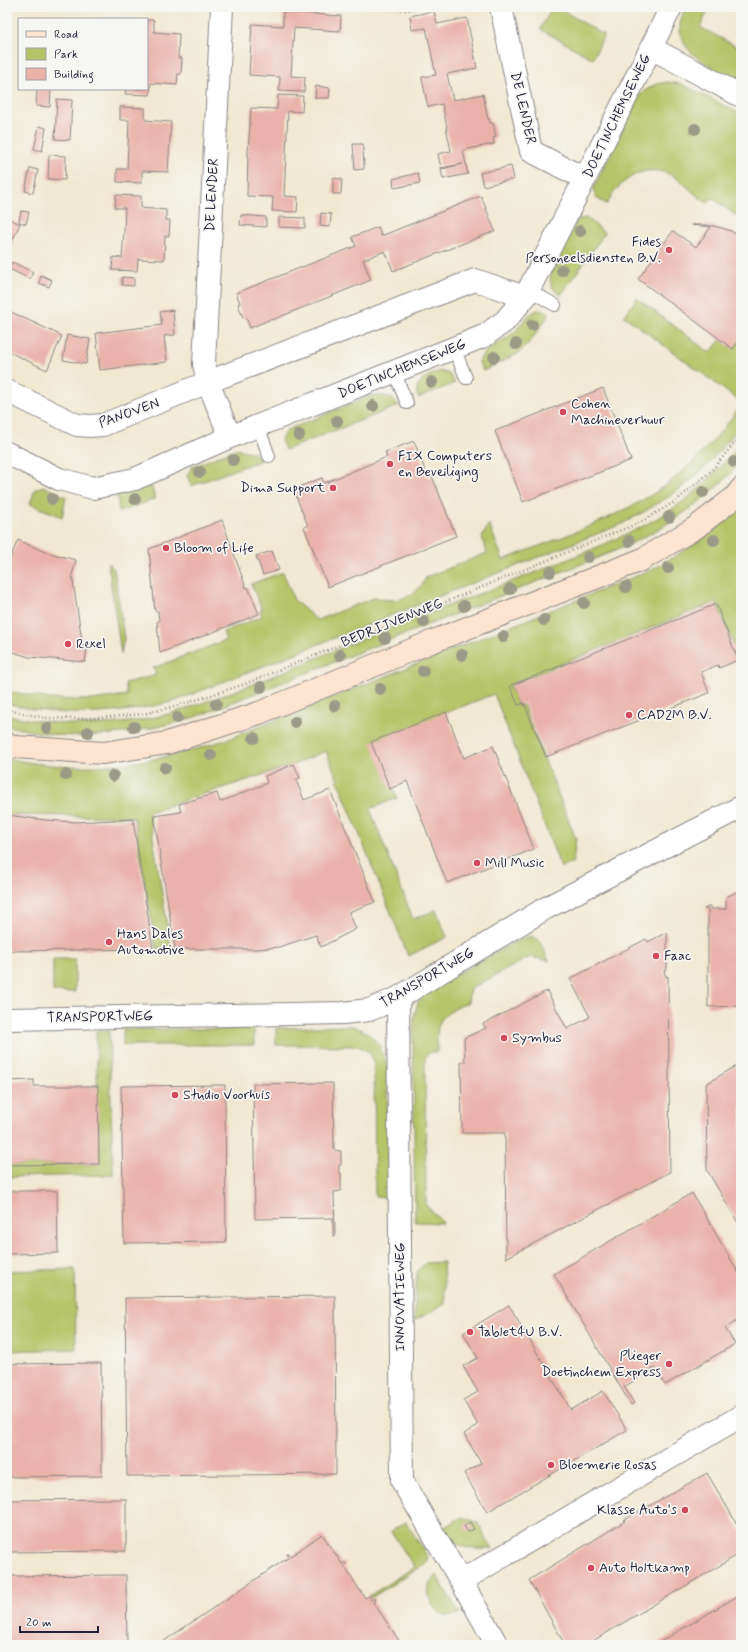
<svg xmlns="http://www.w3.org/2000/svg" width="748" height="1652" font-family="Mynerve,sans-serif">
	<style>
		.green { fill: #b5c467; stroke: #6c7351 }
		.building { fill: #eab2aa }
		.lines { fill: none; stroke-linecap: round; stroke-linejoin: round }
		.service-casing { stroke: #8a8586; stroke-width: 14 }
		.minor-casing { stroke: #8a8586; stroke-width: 24 }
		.tertiary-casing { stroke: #8a8586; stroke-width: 24 }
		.secondary-casing { stroke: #8a8586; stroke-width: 24 }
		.path { stroke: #8a8586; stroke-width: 2.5; stroke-dasharray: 1 3; stroke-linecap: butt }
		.service { stroke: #fff; stroke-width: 12 }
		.minor { stroke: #fff; stroke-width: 22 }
		.tertiary { stroke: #fff; stroke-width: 22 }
		.secondary { stroke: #fde4d1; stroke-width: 22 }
		.tree { fill: #9b9a87 }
		.poi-dot { fill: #d1495b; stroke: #f6f6f2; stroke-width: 1.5 }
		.labels { text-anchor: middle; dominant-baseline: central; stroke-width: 3.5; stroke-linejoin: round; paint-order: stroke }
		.street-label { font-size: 14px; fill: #22223b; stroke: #f6f6f2 }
		.poi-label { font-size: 14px; fill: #22223b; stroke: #f6f6f2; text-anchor: start }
	</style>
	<rect width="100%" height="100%" fill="#f6f6f2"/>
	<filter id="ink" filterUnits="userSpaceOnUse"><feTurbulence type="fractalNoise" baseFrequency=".025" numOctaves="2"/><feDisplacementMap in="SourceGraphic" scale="8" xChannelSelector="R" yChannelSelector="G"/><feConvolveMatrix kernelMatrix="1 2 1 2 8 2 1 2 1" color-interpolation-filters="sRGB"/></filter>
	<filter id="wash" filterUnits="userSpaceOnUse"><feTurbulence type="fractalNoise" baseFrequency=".012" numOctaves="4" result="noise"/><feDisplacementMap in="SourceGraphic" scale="16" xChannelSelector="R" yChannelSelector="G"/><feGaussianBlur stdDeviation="0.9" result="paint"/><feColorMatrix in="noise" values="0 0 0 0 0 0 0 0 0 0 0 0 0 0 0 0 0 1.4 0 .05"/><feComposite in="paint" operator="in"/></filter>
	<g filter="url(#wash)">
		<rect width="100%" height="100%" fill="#f1e8d2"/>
		<path class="green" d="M553,7H557L604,35L593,59L540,29Z
			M686,7H710L700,27L741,49V82C711,66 663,50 686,7Z
			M668,82L681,84L741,114V219L712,198L708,203C696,197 689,187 679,180C651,159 621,176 607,204C598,200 593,197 594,187L641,93L656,84Z
			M587,218L605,233L561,295C558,293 554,290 552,287C543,271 570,233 578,219Z
			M741,289V402L624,316L637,298L710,353L722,338Z
			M537,310L545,311L550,313L530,342L519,353L483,371L479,362C484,347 500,344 512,334C521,326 526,315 537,310Z
			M440,371L449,374L455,383L418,398C412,382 428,376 440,371Z
			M374,395C384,396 393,395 398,406L285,450L281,440L283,435L289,429Z
			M741,405V425L712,460L695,477L671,495L647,510L622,524L175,701C122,715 61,719 7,703V691L51,699L91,700L127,695L125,683L156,675L153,668L226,640L223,632L262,616L260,611L262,610L251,584L283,572L294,600L317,620L376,597C395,605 419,596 426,577L487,553L482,537L489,524L503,560C553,540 611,521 656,492C690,469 718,438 741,405Z
			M741,443C741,449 743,457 740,462C736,469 728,476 722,482C690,512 657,532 617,550L198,716C159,728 119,736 77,736C54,736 30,731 7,726V715C53,725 101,728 147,719C174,714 199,704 224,695C279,675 331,651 385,630C441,608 498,587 554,565C590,550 627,536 661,516C692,498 718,471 741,443Z
			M235,449L252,452L261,460L191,486L187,475L192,467Z
			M43,486L66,497L62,517L30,504L35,489Z
			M152,487L155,499L119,512L117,496L138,488Z
			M741,506V659L740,660L716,602L509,685L518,706L523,705L576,839L573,862L561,868L494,694L372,742L397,798L370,809L413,919L436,910L447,937L408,956L326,751L293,765L149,812L171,949L156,948L134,817L7,815V758C84,776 158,763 231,738L649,571C681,553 715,534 741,506Z
			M108,563L114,569L124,638L121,654Z
			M531,936L539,940L549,961L530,957L470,989L468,1002C437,1018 437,1018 437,1052H431L425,1057L426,1205L443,1223L415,1222L413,1037L414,1017L418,1002L428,991L435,986L521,939Z
			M53,959H75V992H53Z
			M352,1026C375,1033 381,1045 387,1067L388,1198L375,1197L374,1064C372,1053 367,1049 356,1046L276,1045V1028Z
			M123,1029H254V1045H123Z
			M96,1031H109L113,1175L7,1177V1165L99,1164Z
			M443,1262L445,1304L414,1321L417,1272L425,1263Z
			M75,1269L76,1349L7,1351V1271Z
			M462,1517L477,1522L492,1549C470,1550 454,1548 441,1529Z
			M406,1522L428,1557L426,1563L371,1598L369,1596L414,1567L391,1531Z
			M436,1575L460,1614C455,1615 449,1617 444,1615C432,1610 425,1595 430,1583C431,1581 434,1578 436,1575Z"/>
		<g id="blocks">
			<path class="building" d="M434,11L437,24L467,18L477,68L447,74L453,100L483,94L488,119L489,118L490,123H493L496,137L493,138L494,144L463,150L468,174L443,179L441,169L463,164L441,168L438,154L451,151L446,127H447L442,104L428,107L422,79V77L436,75L426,28L412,30L410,16Z
				M283,12L341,16L340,31L294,28L291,76L305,77L304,92L279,91L280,77L249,75L252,24L283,26Z
				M147,20H154V32L179,34L178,58H182L181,74H178L177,85L151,83L150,95L125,94L126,89H147Z
				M316,86L330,88L329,98H315Z
				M37,89H51L50,107L36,106Z
				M278,95L303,96L302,112L288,111L286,154L284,196L298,197L297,212L272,211L273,197L247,196L248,152L251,108L277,109Z
				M57,99L72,100L70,140L55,139Z
				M120,107L145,108V120L171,122L168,172L142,171V183L117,182V169H127L128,145L129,120H120Z
				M39,126L46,128L42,151L34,149Z
				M353,144H363L364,169L355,170Z
				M49,155L66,156L65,180L48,179Z
				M511,166L514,179L483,186L480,173Z
				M30,168L38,170L33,193L25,191Z
				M418,173L420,183L394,188L393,179Z
				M333,178L342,179L341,194H333Z
				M116,195L141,196V208L166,210V220H170L169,236H165L164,260L138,259L137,271L112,270L113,257L122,258L124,233L125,208H115Z
				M481,196L495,231L393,271L385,251L363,260L371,280L272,320L271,319L250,328L246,317L243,318L238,304L240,303L236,293L356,246L352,237L378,227L381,236Z
				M21,211L29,212L26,224L19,222Z
				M321,213L331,214L330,227L320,226Z
				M241,215L266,217V227L240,225Z
				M279,217L305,218V228L279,227Z
				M7,218L20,224L9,248L7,247Z
				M691,225H707L718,227L731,231L741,238V338L733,349L638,279L673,231L696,247L711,227Z
				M12,262L33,272L30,279L9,269Z
				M41,275L52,280L49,287L39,283Z
				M122,277L134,278V286L122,285Z
				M7,310L62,336L47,370L7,351Z
				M173,310L175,335L164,336L167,362L100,370L96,333L162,325L160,312Z
				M67,335L90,339L86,364L63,360Z
				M603,388L631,460L523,502L495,431Z
				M414,441L428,478L432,476L456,536L328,587L304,527L308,526L293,489L322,478L324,483L387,457L385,452Z
				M222,520L246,588L248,587L259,614L160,653L157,622L159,621L158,611H155L149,549Z
				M18,540L45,552L76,560L72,575L83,647H87L85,662L29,657L7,650V565Z
				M272,551L279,570L263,575L256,556Z
				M716,604L738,660L719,668L718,665L701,672L709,693L546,757L524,703L518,705L510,686Z
				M446,712L464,758L493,746L534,849L447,883L407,781L390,789L371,742Z
				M294,764L300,778L296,780L304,800L330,790L375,902L349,912L356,929L321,947L316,935L279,947L259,949H175L154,816L181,812L179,804L217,793L220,802L267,783L265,776Z
				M7,815L45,820L76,822L133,819L153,949L7,951Z
				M741,890V1006L708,1007V909H704L710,906V909H726V897Z
				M667,932V969L664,971L666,977L668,976L670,1172L506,1258L505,1133H462L461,1062H465L464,1038L486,1028L483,1024L547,991L567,1029L590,1017L570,979L646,939L648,942Z
				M741,1063V1228L707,1170L706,1084Z
				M34,1080V1086H98L99,1164L7,1165V1081Z
				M333,1083L334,1150L341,1151V1165H339V1173H341V1191L334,1192L335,1236H333V1218L255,1219L253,1084Z
				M225,1085L226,1242L124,1243L121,1086Z
				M7,1191H57L58,1253L7,1254Z
				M692,1193L741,1277V1318L725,1328L735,1344L665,1385L655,1368L624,1387L634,1403L631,1405L554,1274Z
				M335,1296L336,1474L127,1476L125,1298Z
				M509,1305L571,1410L603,1391L627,1430L487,1512L464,1473L481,1463L464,1434L478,1425L463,1400L478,1392L463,1366L478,1358L463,1333Z
				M101,1363L102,1476L7,1477V1364Z
				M707,1473L741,1531V1553L586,1645H565L529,1580L625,1521L624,1520Z
				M126,1499V1551L7,1552V1500Z
				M470,1522L474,1529L468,1532L464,1526Z
				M322,1534L342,1564L345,1562L346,1564L344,1566L365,1598L369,1596L371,1600L374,1598L375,1600L373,1602L402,1645H161V1643L289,1557L287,1554L289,1553L291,1556Z
				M126,1575L127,1645H7V1576Z
				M741,1594V1645H655Z"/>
		</g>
	</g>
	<g filter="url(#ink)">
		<use href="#blocks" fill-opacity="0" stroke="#8a8586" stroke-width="1"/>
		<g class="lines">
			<g class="service-casing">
				<path id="service" d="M529,290L555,305
					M454,348L466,378
					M394,372L407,403
					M258,426L269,456"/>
			</g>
			<g class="minor-casing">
				<path id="minor" d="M222,7L204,364L208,382L230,437
					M501,7L531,151L585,179
					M7,391L77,425L90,426L103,425L208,382L475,280L525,297
					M7,453L59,479L93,488L135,479L230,437L484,336L505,321L525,297L651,48
					M398,998L402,1481L461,1581L497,1645
					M7,1019L343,1013L369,1010L398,998L546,908L741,807
					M461,1581L741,1416"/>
			</g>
			<g class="tertiary-casing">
				<path id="tertiary" d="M671,7L651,48L741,96"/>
			</g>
			<g class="secondary-casing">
				<path id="secondary" d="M7,744L16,747L103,753L167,743L259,713L421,646L641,560L695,528L735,497L741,489"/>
			</g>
			<path class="path" d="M301,7L408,10L420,7
				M7,710L46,718L86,719L144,714L190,702L245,684L641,522L676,501L712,470L741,435"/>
			<use href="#service" class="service"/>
			<use href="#minor" class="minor"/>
			<use href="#tertiary" class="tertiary"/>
			<use href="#secondary" class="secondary"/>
		</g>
		<g class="tree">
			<circle cx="695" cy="129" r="6"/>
			<circle cx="580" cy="231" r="6"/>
			<circle cx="562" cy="270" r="6"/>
			<circle cx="532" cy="325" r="6"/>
			<circle cx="516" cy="344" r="6"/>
			<circle cx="494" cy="357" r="6"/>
			<circle cx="432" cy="382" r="6"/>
			<circle cx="373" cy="406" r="6"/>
			<circle cx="337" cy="421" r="6"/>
			<circle cx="299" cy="435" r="6"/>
			<circle cx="233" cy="460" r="6"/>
			<circle cx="734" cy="462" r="6"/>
			<circle cx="200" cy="472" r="6"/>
			<circle cx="703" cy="492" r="6"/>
			<circle cx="52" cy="499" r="6"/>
			<circle cx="135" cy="499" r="6"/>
			<circle cx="669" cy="517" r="6"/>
			<circle cx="714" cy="540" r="6"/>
			<circle cx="629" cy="541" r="6"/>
			<circle cx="588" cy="557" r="6"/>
			<circle cx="668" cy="568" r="6"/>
			<circle cx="550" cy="572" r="6"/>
			<circle cx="626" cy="587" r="6"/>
			<circle cx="510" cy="589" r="6"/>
			<circle cx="584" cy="603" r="6"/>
			<circle cx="464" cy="606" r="6"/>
			<circle cx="544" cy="620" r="6"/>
			<circle cx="424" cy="622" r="6"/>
			<circle cx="503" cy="637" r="6"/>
			<circle cx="385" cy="638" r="6"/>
			<circle cx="340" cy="655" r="6"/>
			<circle cx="462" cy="655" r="6"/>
			<circle cx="423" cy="671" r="6"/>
			<circle cx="261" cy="687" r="6"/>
			<circle cx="380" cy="689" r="6"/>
			<circle cx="216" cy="704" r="6"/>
			<circle cx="335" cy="706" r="6"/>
			<circle cx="177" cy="718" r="6"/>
			<circle cx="295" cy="722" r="6"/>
			<circle cx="134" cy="727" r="6"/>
			<circle cx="47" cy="728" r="6"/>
			<circle cx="88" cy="732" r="6"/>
			<circle cx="254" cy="738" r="6"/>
			<circle cx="211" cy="755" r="6"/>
			<circle cx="165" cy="768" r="6"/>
			<circle cx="66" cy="775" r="6"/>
			<circle cx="113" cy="776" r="6"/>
		</g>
	</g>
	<g class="poi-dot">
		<circle cx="669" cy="250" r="4"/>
		<circle cx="563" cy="412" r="4"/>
		<circle cx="390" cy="464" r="4"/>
		<circle cx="333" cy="488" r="4"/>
		<circle cx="166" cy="548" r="4"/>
		<circle cx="68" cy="644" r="4"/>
		<circle cx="629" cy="715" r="4"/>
		<circle cx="477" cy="863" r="4"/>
		<circle cx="109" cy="942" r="4"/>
		<circle cx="656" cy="956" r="4"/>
		<circle cx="504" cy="1038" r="4"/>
		<circle cx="175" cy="1095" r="4"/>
		<circle cx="470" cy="1332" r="4"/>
		<circle cx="669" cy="1364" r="4"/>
		<circle cx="551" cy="1465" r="4"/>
		<circle cx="685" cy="1510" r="4"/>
		<circle cx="591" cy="1568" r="4"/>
	</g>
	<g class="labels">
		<g class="street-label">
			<text transform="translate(523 108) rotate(77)">DE LENDER</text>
			<text transform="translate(617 116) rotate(-64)">DOETINCHEMSEWEG</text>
			<text transform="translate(212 195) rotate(-87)">DE LENDER</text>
			<text transform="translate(402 369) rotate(-22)">DOETINCHEMSEWEG</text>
			<text transform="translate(129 413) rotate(-20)">PANOVEN</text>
			<text transform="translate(392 623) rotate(-22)">BEDRIJVENWEG</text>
			<text transform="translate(427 978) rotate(-30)">TRANSPORTWEG</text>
			<text transform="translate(100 1017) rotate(-1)">TRANSPORTWEG</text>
			<text transform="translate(400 1297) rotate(-90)">INNOVATIEWEG</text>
		</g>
		<g class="poi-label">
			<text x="661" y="242" text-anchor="end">Fides<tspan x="661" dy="16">Personeelsdiensten B.V.</tspan></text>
			<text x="571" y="404">Cohen<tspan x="571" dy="16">Machineverhuur</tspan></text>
			<text x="398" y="456">FIX Computers<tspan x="398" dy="16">en Beveiliging</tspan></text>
			<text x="325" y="488" text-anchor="end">Dima Support</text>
			<text x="174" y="548">Bloom of Life</text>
			<text x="76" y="644">Rexel</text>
			<text x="637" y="715">CAD2M B.V.</text>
			<text x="485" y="863">Mill Music</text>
			<text x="117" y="934">Hans Dales<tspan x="117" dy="16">Automotive</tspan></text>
			<text x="664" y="956">Faac</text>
			<text x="512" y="1038">Symbus</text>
			<text x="183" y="1095">Studio Voorhuis</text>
			<text x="478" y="1332">Tablet4U B.V.</text>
			<text x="661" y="1356" text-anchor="end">Plieger<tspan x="661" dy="16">Doetinchem Express</tspan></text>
			<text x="559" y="1465">Bloemerie Rosas</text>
			<text x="677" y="1510" text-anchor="end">Klasse Auto's</text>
			<text x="599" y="1568">Auto Holtkamp</text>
		</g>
	</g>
	<rect width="748" height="1652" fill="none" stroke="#f6f6f2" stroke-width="24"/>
	<rect x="18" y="18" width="130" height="72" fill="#f6f6f2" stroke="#a1a1a9"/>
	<rect x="26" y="31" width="20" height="6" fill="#fde4d1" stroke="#a1a1a9"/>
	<text x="54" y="38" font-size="12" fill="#22223b">Road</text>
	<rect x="26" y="48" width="20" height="12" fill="#b5c467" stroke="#a1a1a9"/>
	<text x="54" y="58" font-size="12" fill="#22223b">Park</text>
	<rect x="26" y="68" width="20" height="12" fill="#eab2aa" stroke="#a1a1a9"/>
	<text x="54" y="78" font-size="12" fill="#22223b">Building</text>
	<path d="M20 1626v6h78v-6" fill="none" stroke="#22223b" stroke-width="2"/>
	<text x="26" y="1626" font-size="12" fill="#22223b" stroke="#f6f6f2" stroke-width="3" paint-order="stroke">20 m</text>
</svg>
